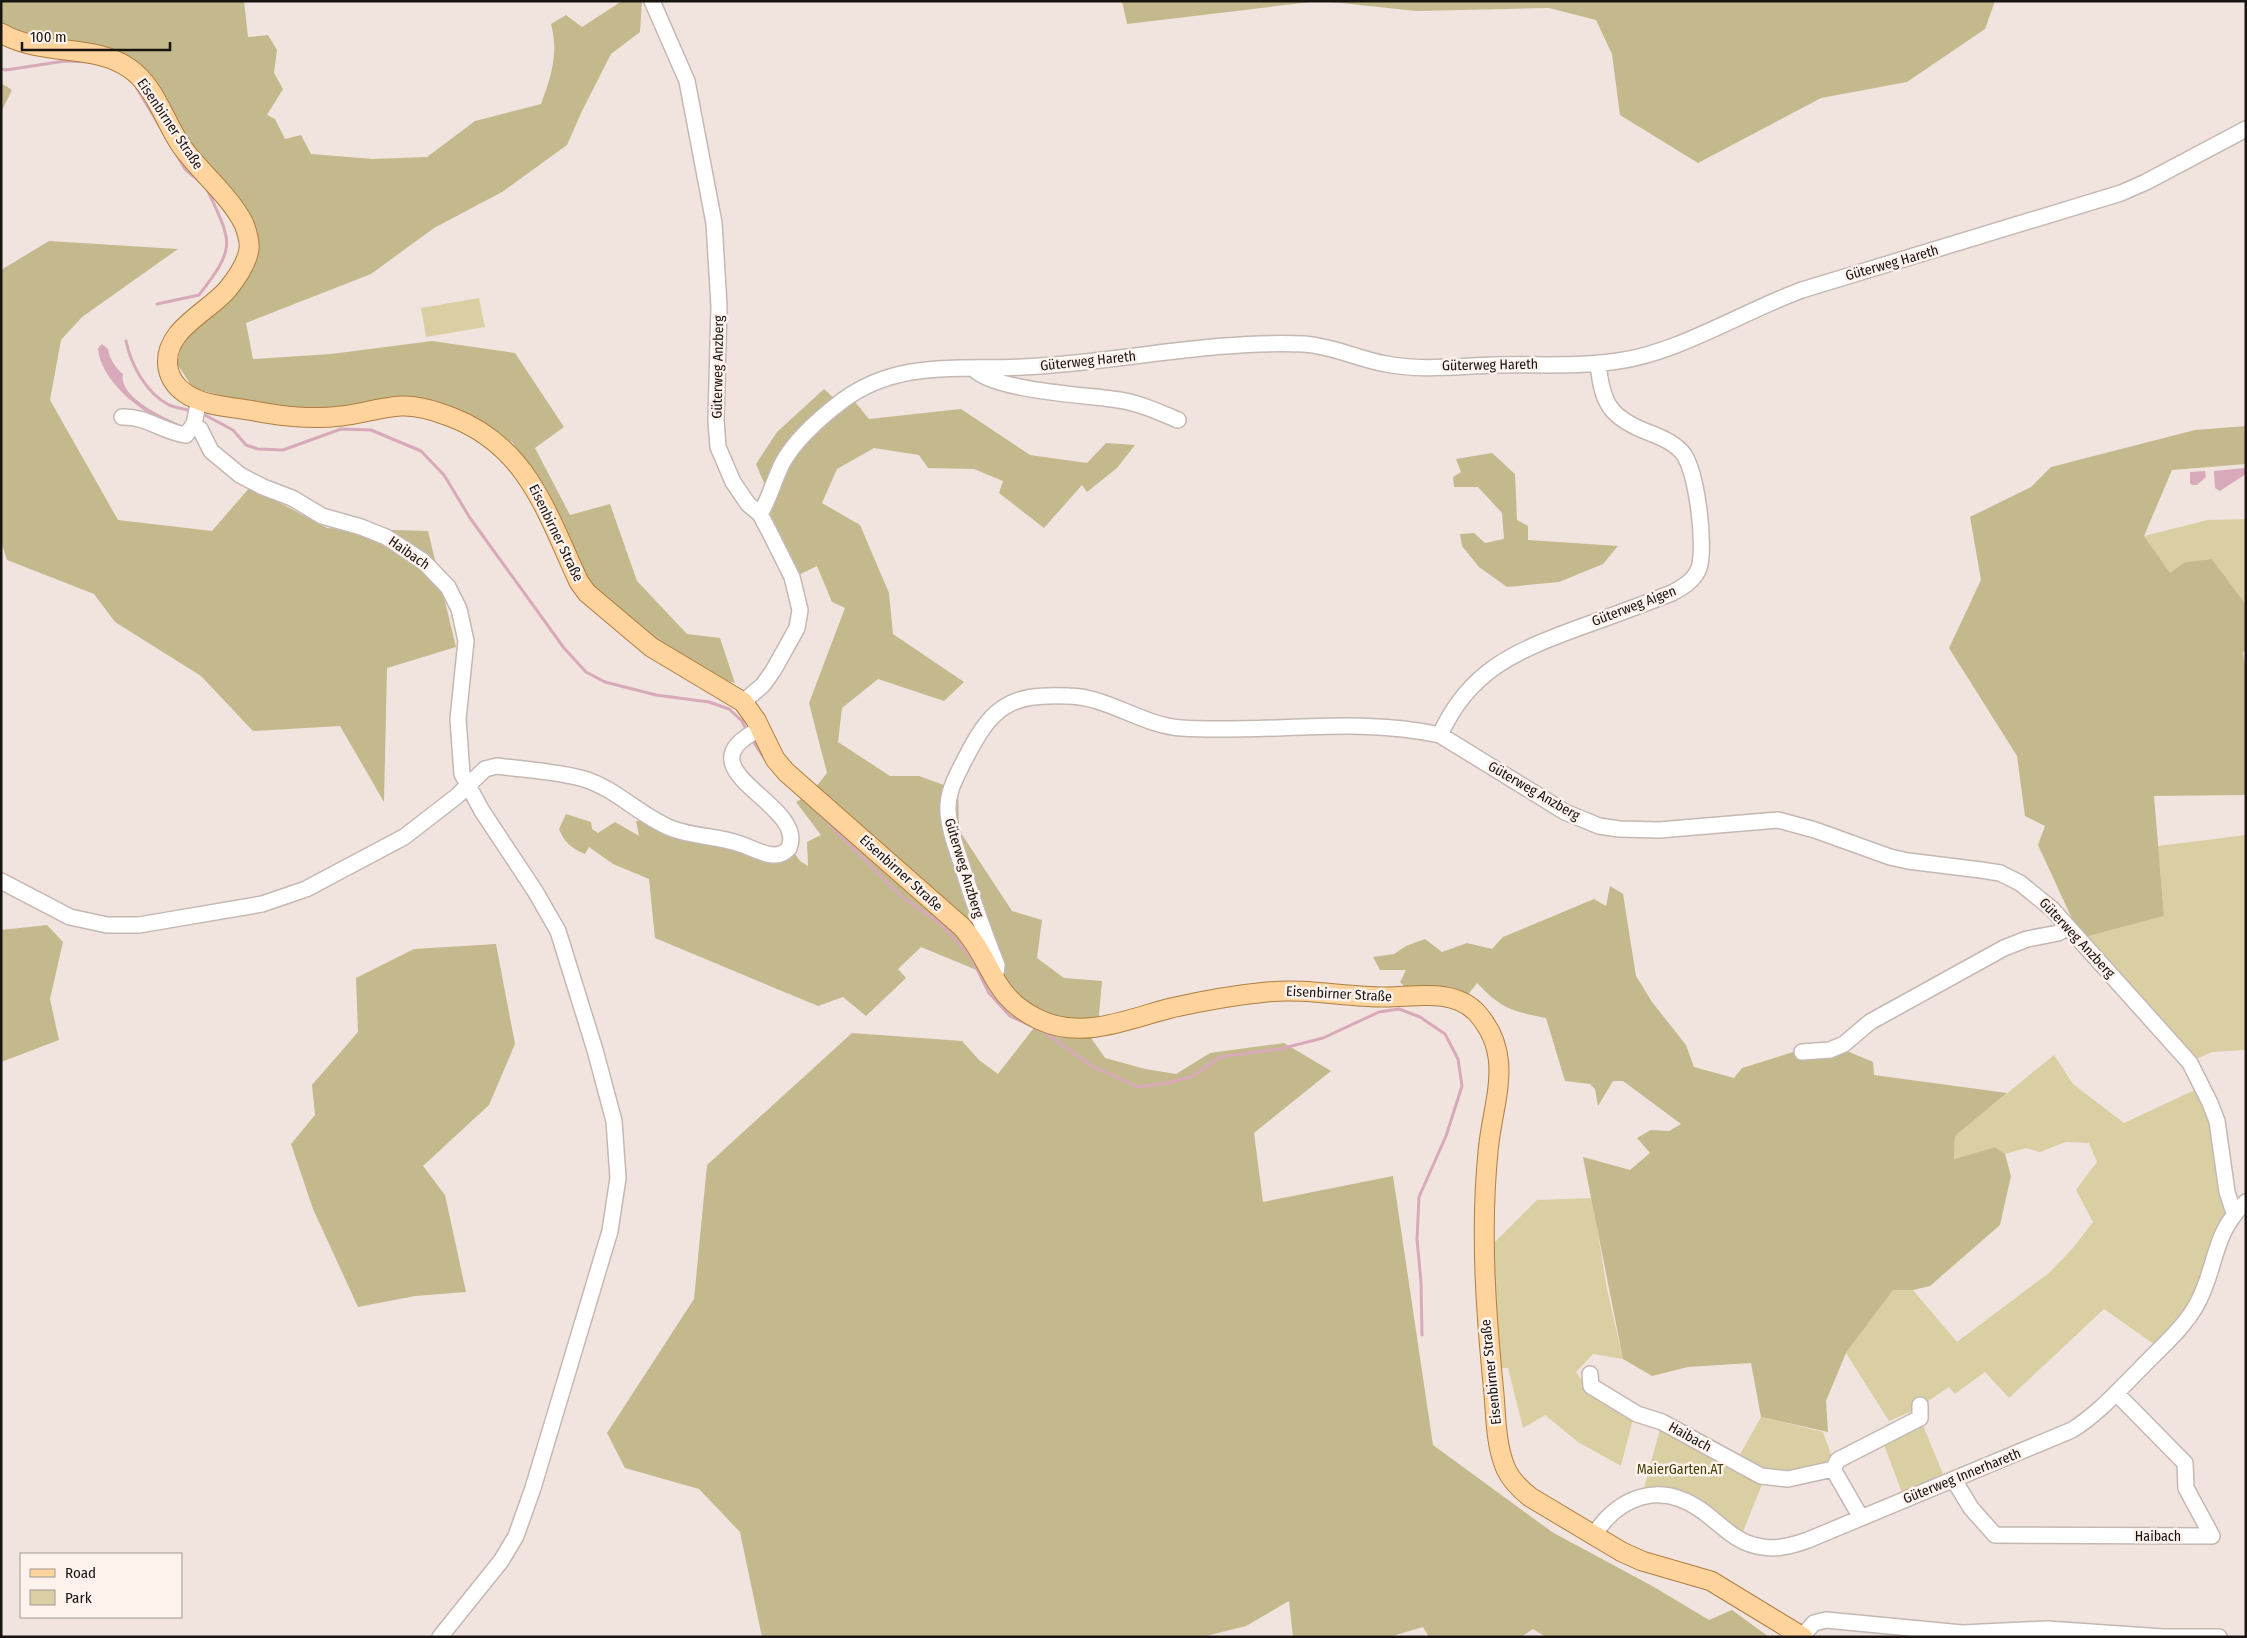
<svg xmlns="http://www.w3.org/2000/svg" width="2247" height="1638" font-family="'Fira Sans Condensed',sans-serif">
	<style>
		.green { fill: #dacea3 }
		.forest { fill: #c4b88d }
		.water { fill: #d8a9b8 }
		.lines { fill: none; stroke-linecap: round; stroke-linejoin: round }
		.stream { stroke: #d8a9b8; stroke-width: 3 }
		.minor-casing { stroke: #c4b8b3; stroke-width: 18 }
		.major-casing { stroke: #ae7d41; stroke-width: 21 }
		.minor { stroke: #fff; stroke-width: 15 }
		.major { stroke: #fed39c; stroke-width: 19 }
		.labels { text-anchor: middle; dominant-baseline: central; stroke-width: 5; stroke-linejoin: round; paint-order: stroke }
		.street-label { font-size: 14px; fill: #181412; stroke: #fef2ec }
		.park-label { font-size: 14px; fill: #4b3d05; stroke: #fef2ec }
	</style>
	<rect width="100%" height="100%" fill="#f1e4df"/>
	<path class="green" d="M479,298L485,327L426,337L421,308Z
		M2246,519V608L2245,603L2212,559L2185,562L2170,574L2144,536L2208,520Z
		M2246,835V1050L2212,1052L2192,1061L2081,938L2164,916L2158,846Z
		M2054,1055L2073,1084L2124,1123L2199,1088L2214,1122L2225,1208L2223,1225L2193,1305L2158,1347L2104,1309L2009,1398L1985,1372L1955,1394L1949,1387L1915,1410L1889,1421L1846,1353L1893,1289L1913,1290L1957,1342L2050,1272L2073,1248L2093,1222L2076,1190L2097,1162L2089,1143L2066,1142L2040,1152L2026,1148L2005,1154L1995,1147L1954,1159L1955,1136Z
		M1592,1198L1607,1289L1623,1359L1593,1354L1576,1372L1590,1392L1633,1419L1621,1466L1578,1442L1545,1415L1523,1428L1508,1368H1498L1492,1245L1537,1200Z
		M1761,1417L1823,1432L1833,1460L1823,1470L1766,1475L1738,1458Z
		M1922,1423L1943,1474L1902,1493L1883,1442Z
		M1660,1429L1763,1482L1742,1534L1714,1516L1643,1492Z"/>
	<path class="forest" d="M1,1H244L248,37L268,35L277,50L274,73L283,89L267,115L275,119L285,139L301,135L311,154L373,159L427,157L475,121L541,104C551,77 559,53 551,24L566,15L582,27L622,1H642L640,32L611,54L582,111L567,145L502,192L434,228L371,274L246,323L253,359L331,354L432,341L515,353L564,427L535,448L570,515L610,504L637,581L687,634L720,638L735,683L703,674L662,650L589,589L572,559L545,486L512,442L480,424L422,399L316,414L265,407L193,388L177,364L183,339L255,246L200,166L139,68L1,27Z
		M1122,1H1319L1127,24Z
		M1322,1H1995L1985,29L1907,82L1821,98L1698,163L1620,115L1612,54L1596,20L1549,8L1416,11Z
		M1,83L12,90L1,112Z
		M49,241L178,249L82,317L61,340L50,400L118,520L212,531L250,487L327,528L428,531L456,647L387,668L384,802L340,726L253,731L201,676L115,622L94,594L7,560L1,541V270Z
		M824,389L839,403L851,397L869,419L961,409L1030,455L1087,463L1106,443L1135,445L1117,468L1087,492L1082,485L1044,528L999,493L1003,481L974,469L928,468L919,455L874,448L837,469L822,503L860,525L889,593L893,634L964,682L944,701L878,679L842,708L838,742L890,776H919L958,790L959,830L1012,911L1042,920L1037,958L1064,978L1102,981L1099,1014L1101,1027L1085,1029L1105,1058L1145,1069L1176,1074L1210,1053L1284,1043L1331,1071L1254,1133L1263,1202L1393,1176L1433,1445L1552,1532L1654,1587L1709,1620L1732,1610L1769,1637H1546L1533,1629L1521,1637H1429L1423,1627L1389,1637H1293L1289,1601L1246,1626L1202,1637H762L740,1532L699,1489L625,1468L607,1433L694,1299L707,1165L852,1033L962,1041L979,1060L998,1074L1040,1020L991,976L921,947L898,969L906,978L866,1016L843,997L818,1006L655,938L649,879L613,864L589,847L585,854C572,849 564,842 559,829L566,814L591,822L592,829L598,833L615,822L639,836L636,821L652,820L777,853L788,844L800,861L808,866L807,842L821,835L796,802L811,793L827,773L809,703L845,608L832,602L817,566L792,578L769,526L772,502L756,464L777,432Z
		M2246,426V464L2172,470L2144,536L2170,573L2185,562L2212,559L2245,603L2246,649L2243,653L2246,669V795L2154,796L2164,916L2081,938L2038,845L2045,826L2025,816L2017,756L1949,648L1981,580L1970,517L2031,487L2051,467L2195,430Z
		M1492,453L1515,474L1517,520L1528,526V540L1618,546L1603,564L1559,582L1507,587L1479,567L1462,546L1460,534L1474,533L1485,543L1504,539L1502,513L1478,487H1454L1453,477L1461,472L1456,459Z
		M1610,886L1623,894L1636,976L1652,1002L1686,1045L1694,1067L1734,1078L1742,1068L1803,1049L1847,1051L1873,1062L1874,1075L2007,1093L1955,1136L1954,1159L1995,1147L2005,1154L2011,1176L2000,1225L1930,1286L1913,1290H1893L1846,1353L1826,1401L1828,1432L1761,1417L1751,1363L1688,1367L1652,1376L1623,1359L1583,1157L1630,1170L1650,1153L1637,1138L1651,1130L1669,1131L1681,1124L1623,1081H1613L1598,1106L1595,1089L1590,1084L1565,1081L1546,1018C1511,1011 1502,1009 1477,983L1467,996L1409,991L1400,982L1406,970H1380L1373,957L1394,954L1406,946L1425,939L1442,952L1467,943L1492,949L1503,937L1594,899L1606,906Z
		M47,925L63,942L50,999L59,1040L1,1062V930Z
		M496,944L515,1044L489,1105L423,1166L445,1195L466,1292L415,1296L358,1307L313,1209L291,1144L315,1115L312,1085L358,1032L356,978L414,949Z"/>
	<path class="water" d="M102,344L108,349C109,358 116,369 123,374C118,398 167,419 184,426L183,428C151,422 100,383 98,348Z
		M2245,468L2246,474L2220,491L2215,488L2214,471Z
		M2205,471L2206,477L2197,485H2192L2190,483V472Z"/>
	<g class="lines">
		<path class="stream" d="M1,69L6,70L65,61L90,62
			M135,85L160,127
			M175,152L185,169L199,181
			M157,304L199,295C237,246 232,243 207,189
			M126,341C131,365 146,393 169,405C176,408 185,409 192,411
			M201,413L233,430L246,445L258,449L283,450L341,429L371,430L421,451L444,475L470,518L564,648L586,672L605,682L656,695L709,702L729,709L742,721L748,733
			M752,740L767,762
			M819,814L902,897L940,923L971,957L989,993L1010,1016L1044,1032L1092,1066L1138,1087L1168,1083L1193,1076L1220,1057L1280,1049L1323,1038L1379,1012L1399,1009L1420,1017L1445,1034L1458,1059L1462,1086L1446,1136L1419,1197L1417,1239L1421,1282L1422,1335"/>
		<g class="minor-casing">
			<path id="minor" d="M652,1L687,81L714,223L719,306L716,420L718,447L733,482L748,504L760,514L769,531L792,577L800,610L797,628L773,671L763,685L743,702
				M973,368C991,391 1089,395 1119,400C1139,403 1159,412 1178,420
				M199,400L194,424L200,429L211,451L240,475L263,487L292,498L322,516L361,527L386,537L423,561L448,587L459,609L466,641L458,719L462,774L482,811L535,891L558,931L595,1050L614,1121L618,1178L610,1231L533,1488L516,1536L501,1561L440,1637
				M122,417C147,416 162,432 186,435L194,424
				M760,514C770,498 774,479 783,462C796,439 821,417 842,401C897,360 958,370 1022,367C1116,363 1209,340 1304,344C1333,346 1358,359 1386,364C1421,371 1459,366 1494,365C1535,364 1578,367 1618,361C1678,353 1744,311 1802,290L2121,193L2146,182L2246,129
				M1440,735C1469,670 1516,651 1578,628C1609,617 1641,605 1672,593C1683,587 1694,581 1699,568C1706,547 1697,469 1682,452C1673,442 1662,438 1650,433C1610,418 1602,404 1598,363
				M1,881L70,917L107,925H139L262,904L306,889L404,837L457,796L485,769L497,766C526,770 556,771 584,779C617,789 641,817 673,829C695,837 718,836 740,844C754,848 776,864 789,848C808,803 676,770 760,729
				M993,976L996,973L997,965C984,933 973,901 963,869C957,850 949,830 948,811C947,792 956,777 964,761C991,708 1007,693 1069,696C1109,697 1141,725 1181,728C1267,734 1355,716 1440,735L1565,812L1599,826L1619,829L1659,830L1778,820L1815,830L1890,857L1908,861L1981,870L2000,873L2020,883L2052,909L2190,1063L2210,1103L2217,1121L2227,1192L2234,1213
				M1802,1052L1830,1050L1844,1044L1870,1022L2004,948L2027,939L2058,933L2068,927
				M1590,1374L1591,1386L1637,1414L1662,1422L1761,1476L1788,1479L1833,1469
				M1954,1480L1971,1508L1995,1535L2212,1536L2186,1488L2185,1463L2116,1393
				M1860,1516L1833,1469L1838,1460L1920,1418V1405
				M1593,1536C1619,1496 1659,1481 1701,1510C1722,1525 1736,1544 1763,1547C1778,1550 1794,1545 1808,1540L2072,1430C2099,1413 2119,1390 2142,1367C2161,1347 2184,1328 2197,1304C2217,1268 2212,1233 2246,1202
				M1802,1636L1814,1623L1826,1620L1962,1633L2047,1629L2163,1637H2219"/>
		</g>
		<g class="major-casing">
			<path id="major" d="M1,33C43,57 93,43 129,68C155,86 163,118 180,144C199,172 229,194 244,224C247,232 250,241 249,249C247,264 236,279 227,290C207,313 162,331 168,368C170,378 176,387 185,393C202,406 233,407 254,411C283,416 311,420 341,416C361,414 381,407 401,406C418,405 436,411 451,417C528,446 547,514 579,582L587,593L651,647L743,702L756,720L775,759L786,772L962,927C994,962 990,997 1040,1020C1083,1040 1128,1019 1171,1008C1202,1001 1235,995 1267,992C1306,988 1345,997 1385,997C1416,997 1454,988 1477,1013C1516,1057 1492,1102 1488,1152C1480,1233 1486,1314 1494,1394C1496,1418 1496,1447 1506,1469C1511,1480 1520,1489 1530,1497L1622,1552L1642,1561L1711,1581L1803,1637"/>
		</g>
		<use href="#minor" class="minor"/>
		<use href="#major" class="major"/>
	</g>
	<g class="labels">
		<g class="street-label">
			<text transform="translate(170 124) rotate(56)">Eisenbirner Straße</text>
			<text transform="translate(1892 263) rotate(-16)">Güterweg Hareth</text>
			<text transform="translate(1088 361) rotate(-6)">Güterweg Hareth</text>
			<text transform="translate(1490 365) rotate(-1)">Güterweg Hareth</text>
			<text transform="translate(718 367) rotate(-89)">Güterweg Anzberg</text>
			<text transform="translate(556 533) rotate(64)">Eisenbirner Straße</text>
			<text transform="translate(409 553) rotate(35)">Haibach</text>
			<text transform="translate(1634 606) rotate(-21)">Güterweg Aigen</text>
			<text transform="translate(1534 791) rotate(30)">Güterweg Anzberg</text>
			<text transform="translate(964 868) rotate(73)">Güterweg Anzberg</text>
			<text transform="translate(901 873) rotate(42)">Eisenbirner Straße</text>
			<text transform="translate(2077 938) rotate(47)">Güterweg Anzberg</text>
			<text transform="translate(1339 994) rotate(3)">Eisenbirner Straße</text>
			<text transform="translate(1491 1372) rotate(-96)">Eisenbirner Straße</text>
			<text transform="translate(1690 1437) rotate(29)">Haibach</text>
			<text transform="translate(1962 1476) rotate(-22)">Güterweg Innerhareth</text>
			<text x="2158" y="1536">Haibach</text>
		</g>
		<g class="park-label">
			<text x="1680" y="1469">MaierGarten.AT</text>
		</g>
	</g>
	<rect width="2247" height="1638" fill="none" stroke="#181412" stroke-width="5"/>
	<rect x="20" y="1553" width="162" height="65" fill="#fef2ec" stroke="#a29995"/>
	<rect x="30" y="1569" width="25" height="8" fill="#fed39c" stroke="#a29995"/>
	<text x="65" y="1578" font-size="15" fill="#181412">Road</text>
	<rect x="30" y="1590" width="25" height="15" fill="#dacea3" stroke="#a29995"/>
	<text x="65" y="1603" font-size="15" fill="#181412">Park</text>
	<path d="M22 42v8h148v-8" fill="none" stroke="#181412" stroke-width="2.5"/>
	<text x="30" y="42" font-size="15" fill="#181412" stroke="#fef2ec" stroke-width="4" paint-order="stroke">100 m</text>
</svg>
